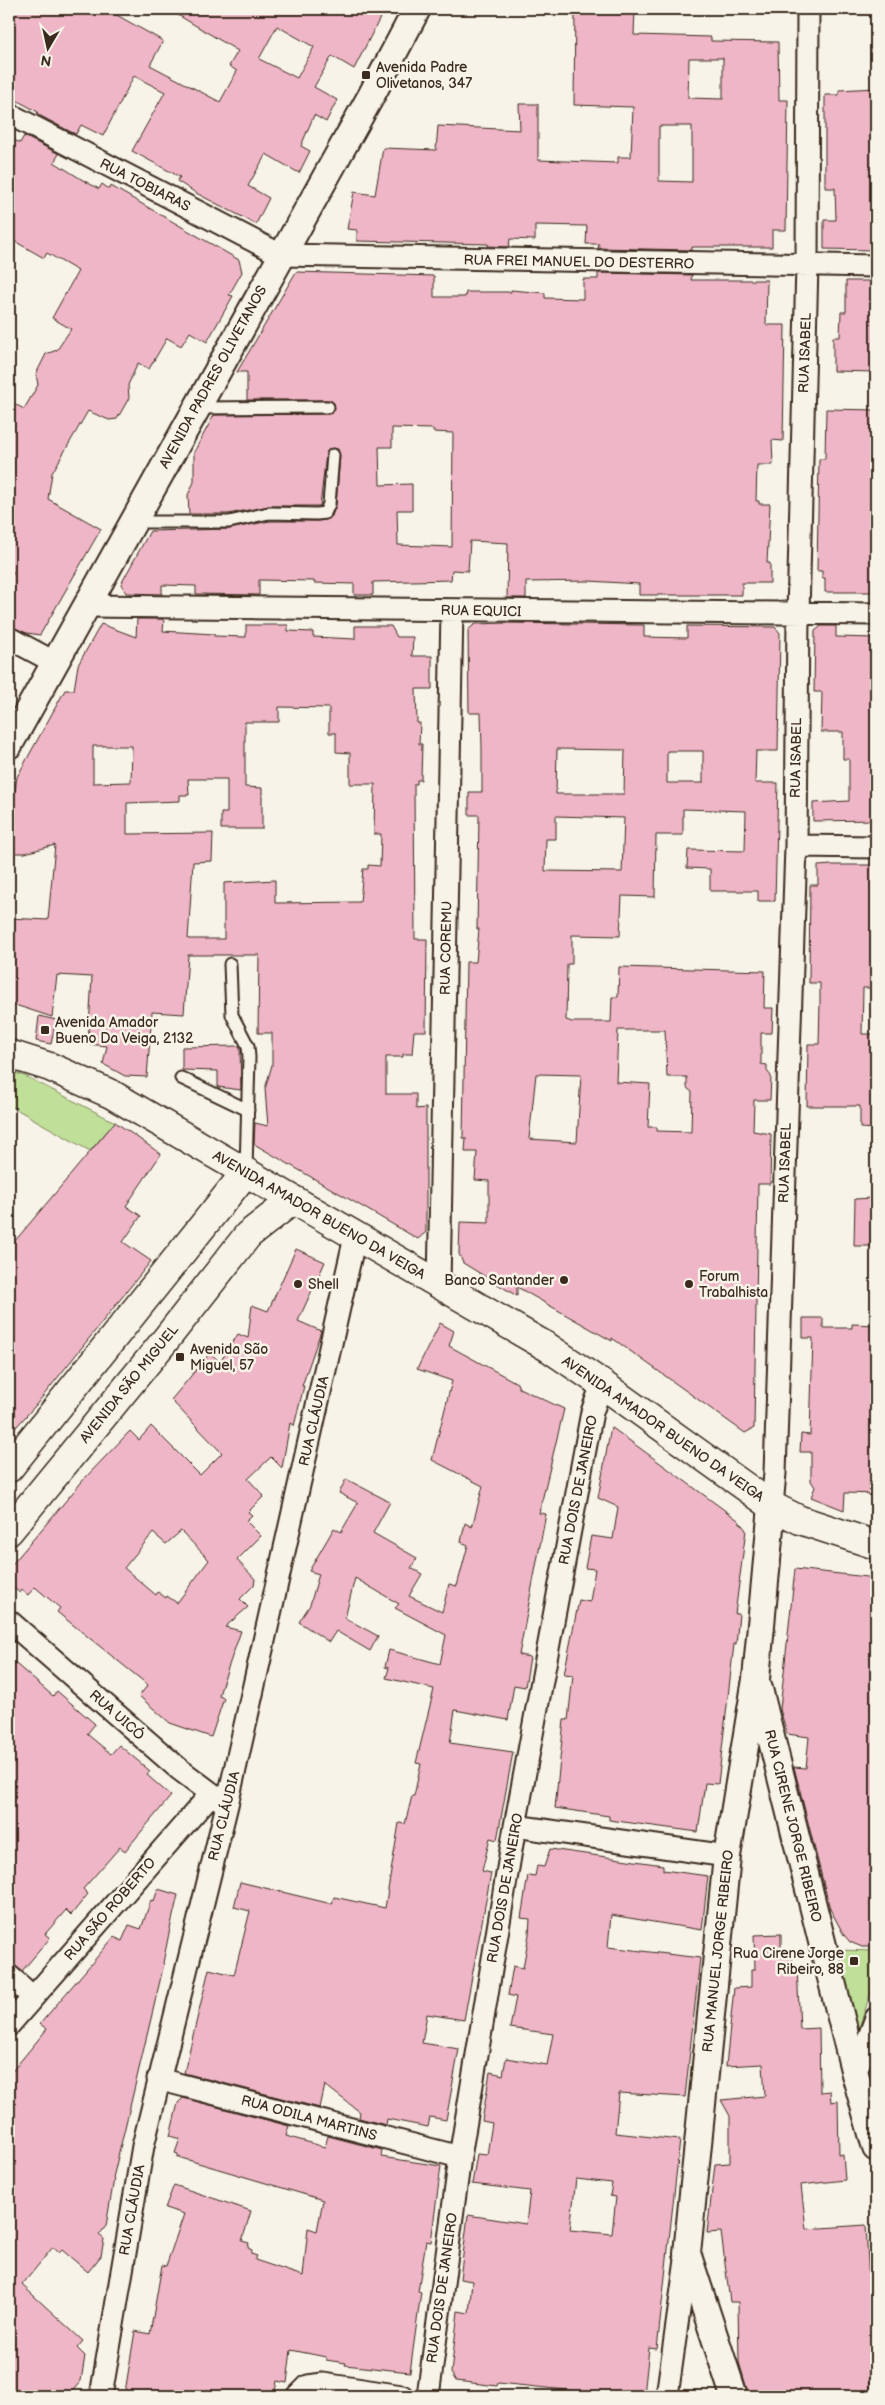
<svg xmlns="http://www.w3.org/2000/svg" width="885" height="2405" font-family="'Balsamiq Sans',sans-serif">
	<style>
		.green { fill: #c0df98; stroke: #7e845b }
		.building { fill: #efb6c7; stroke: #3b2a1e; fill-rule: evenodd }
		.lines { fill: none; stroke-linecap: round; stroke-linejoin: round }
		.service-casing { stroke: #3b2a1e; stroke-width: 15 }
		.minor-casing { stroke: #3b2a1e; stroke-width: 25 }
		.tertiary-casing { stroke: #3b2a1e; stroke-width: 30 }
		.secondary-casing { stroke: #3b2a1e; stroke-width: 31 }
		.service { stroke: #f7f3e8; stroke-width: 11 }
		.minor { stroke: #f7f3e8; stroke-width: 21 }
		.tertiary { stroke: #f7f3e8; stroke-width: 26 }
		.secondary { stroke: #f7f3e8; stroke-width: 28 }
		.poi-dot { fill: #3b2a1e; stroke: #f7f3e8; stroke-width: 2 }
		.labels { text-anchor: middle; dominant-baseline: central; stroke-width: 5; stroke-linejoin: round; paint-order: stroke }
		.poi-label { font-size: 14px; fill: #3b2a1e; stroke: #f7f3e8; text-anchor: start }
		.street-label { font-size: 14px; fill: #3b2a1e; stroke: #f7f3e8 }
	</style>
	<rect width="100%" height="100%" fill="#f7f3e8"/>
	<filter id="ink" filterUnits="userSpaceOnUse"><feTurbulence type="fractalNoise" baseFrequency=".02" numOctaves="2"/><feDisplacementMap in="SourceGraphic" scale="10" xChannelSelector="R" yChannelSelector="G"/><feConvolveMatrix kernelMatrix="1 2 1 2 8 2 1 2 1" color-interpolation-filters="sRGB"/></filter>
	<g filter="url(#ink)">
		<path class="green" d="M9,1071L25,1076L115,1122L90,1151L9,1105Z
			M836,1950L876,1951V1977L858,2031Z"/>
		<path class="building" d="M16,9H106L163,41L150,65L220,102L237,71L229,66L238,51L168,9H372L382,14L354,69L332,56L314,87L337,100L326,122L314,115L301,146L310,151L299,173L266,154L248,186L269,198L256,224L196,193L177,181L180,177L132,151L165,92L134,76L103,136L81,125L76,134L71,132L37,114L38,112L9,96V22ZM277,26L314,47L297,78L259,59Z
			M575,9H635L634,35L711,37V41L778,42L779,100H788L786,230H772V247H692V250L598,248L599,244H586L587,226L535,225V240L510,239L509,247L488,246V244L357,241V230L347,229L354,192L375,195L383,148L436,150L438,126L520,130L519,104H538V160L618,163V157H631L633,107L574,105ZM689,58H723V99L688,98ZM659,126H692V182L659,181Z
			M876,88V250L824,249V220H836L835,188H825V95H839V90Z
			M24,136L59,154L54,162L81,179L99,189L102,184L109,189L111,186L239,260L242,272L229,295L233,296L207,342L190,332L181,346L167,338L149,369L138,363L128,385L129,398L117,419L109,420L88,411L52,473L48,499L101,529L40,635L27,633L9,626V582L14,572L9,570V401L24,409L38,385L36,374L46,354L57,350L71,329L52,318L78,271L47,253L44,258L9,238V137L20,143Z
			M296,272L434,276V297H465L466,292H511V290L545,293V298L583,299V279H598V273L692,275L691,280H767L766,325H785L783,441L772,440L773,465H757L756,501H759V504H770L767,563H770V583H742V595H639V584L589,581L526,582V598H507L508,543L470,541L468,571L452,570L451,580L373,582V595H354V584L314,583V581L259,580V595L196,594V586L162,585V594L126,593L121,584L150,531L229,529L270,521H318L326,520L332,516L336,505L340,456L338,449L333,448L326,454L320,506H269L228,514H189L188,495L194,482V452L214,415L328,414L335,410L334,403L328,400H247V372H237ZM392,428L433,429V432L453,433L452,547L398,545L397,510H412V484L380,485L379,447H392Z
			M846,281H876V372L833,371V337H840L841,312H846Z
			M826,409L876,410V592H825V578H822V571H817L819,459H825Z
			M137,619H162L164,621L163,631L214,634V636L246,637V625H288V631L313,632V637L355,639V626H391L397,637H413L412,656H432V689H416L417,723H420L419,744H422L421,780H417V784H414L415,939H427L426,1031H414L412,1054H403V1057H386V1094H416V1109L426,1108V1232L418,1239L254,1144L255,1123L268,1126L265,1089L272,1065V1033H258L259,955H188L184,1014L152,1012L147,1077L125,1076L103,1064L107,1046L88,1044L92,977L57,975L52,1017L9,1003V918L48,920L55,845L25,853H9V792L15,791L17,777L65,690H74L78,665L101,624L136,637ZM279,707L329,708V733H336V752L350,753V784H375L374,834H381L380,866L368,865V869H363L360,902L275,903V880L224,883V939H188L193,862L212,861L213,833L127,834V803L180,801V795H189L188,779H227V813H221V829H262V788L245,787V722H279ZM93,746H132L131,782L93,783Z
			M507,623L644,625V637L687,638V626L775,627L780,633L778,751H756L755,783H778L775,901H758V891H710V869L687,868L688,850L745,851L746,811L683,809V835H656L655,897L622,896L620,936L572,935V964H567L566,1020L572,1022H611L612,997H618L619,967L765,971L764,1008H773L772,1033H761V1064L767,1065V1071L771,1076L770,1100H754L753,1131L771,1134L770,1184H758L754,1428L745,1433L612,1338V1341L517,1287V1296L463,1263L459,1254L460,1222L489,1223V1181L475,1180L477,1152H465L466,1138H463L466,962H476L479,929H477L479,815H469V792H482V748L481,713H469L468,630L475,624ZM557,749L625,750L624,794H556ZM667,751H703V783H667ZM556,816L624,818L622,872L545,871L546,839H556ZM618,1030H665L667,1077H687V1088L692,1092L691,1132L657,1131V1127H648L650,1084L616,1082ZM536,1074L581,1075L577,1142L529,1139Z
			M821,626H836V637L875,638L876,820L813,821V803L849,801V759H843V732H821L822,692H814L815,631Z
			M832,865H876V918H873V951H876V988H863L862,1034H876V1129L860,1128V1106H807L808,1044H819L820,1003V983H809L810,885H818V866Z
			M39,1016L56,1020L51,1044L36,1041Z
			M240,1046L241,1090L218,1087V1071L182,1070V1047Z
			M115,1122L161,1154L126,1206L141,1216L123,1242L151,1261L35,1406L9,1435V1248Z
			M872,1198V1201H876V1244H872V1246H854L855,1199Z
			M296,1249L325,1262L298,1321L321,1331L302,1386H304L294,1426L290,1423L282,1468L271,1457L248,1479L264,1496L248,1512L252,1515L246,1521L261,1536L237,1560L255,1579L254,1585L240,1599L248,1607L225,1627L241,1631L222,1685L219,1696L224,1698L211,1737L170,1723L139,1696L148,1685L57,1612L60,1608L35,1587L28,1595L22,1590L20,1593L9,1584V1568L85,1478L130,1431L139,1440L151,1426L200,1475L222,1453L171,1400L210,1353L220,1362L238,1334L248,1338L252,1305L268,1311ZM181,1531L209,1560L177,1603L167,1596L166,1598L158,1592L156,1595L124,1568L153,1533L166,1544Z
			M803,1318H823V1328H852V1324L876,1325V1494L845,1493L844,1510L811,1497L815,1487L811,1481V1452H800L801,1434L810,1435L813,1338H803Z
			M440,1323L454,1331L449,1346L517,1383L519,1388L564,1409L539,1513L546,1514L519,1655L530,1657L525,1687L514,1685L508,1720L455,1710L450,1743L513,1752L497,1840L490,1838L482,1871L491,1873L464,2020L427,2014L422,2043L459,2049L446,2120L430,2117L428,2127L387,2119L386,2125L359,2118L360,2112L325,2085L320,2108L184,2073L209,1969L234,1975L250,1911L234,1907L240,1882L332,1904L334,1897L385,1908L399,1823L405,1824L412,1796H414L421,1764L416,1763L434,1689L386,1678L389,1668L385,1667L389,1650L440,1664L446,1635L395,1608L399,1604L355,1578L345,1618L378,1636L370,1651L336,1631L329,1642L299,1622L310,1605L319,1574L309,1571L334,1528L341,1532L358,1503L339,1493L346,1479L390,1502L373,1533L417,1558L411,1568L422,1574L409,1596L442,1612L449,1584L457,1586L468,1545L461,1542L465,1523L472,1527L483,1486L432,1460L452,1381L417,1369Z
			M611,1427L738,1520L746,1530L735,1614H739L736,1644H734L718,1784L705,1783L698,1832L609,1820V1816L555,1808L564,1720H568L573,1675L564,1674L579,1600L590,1602L595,1569L585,1568L591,1536L613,1539L618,1507L598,1498Z
			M795,1569L876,1578V1947H862L850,1942L844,1935L830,1909L794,1767L806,1768L809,1737L787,1734L780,1709Z
			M9,1658L53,1696L57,1691L95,1724L87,1734L111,1754L119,1745L150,1771L147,1775L171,1796L125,1851L120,1847L83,1889L88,1894L71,1915L66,1910L45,1934L50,1938L22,1971L9,1964Z
			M550,1849L663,1865V1870L708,1876L702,1930L611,1915L608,1947L700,1958L685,2097L619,2093L615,2133L680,2140L657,2349L649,2348L644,2396H625L498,2383L497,2386L456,2381L451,2373L458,2311L469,2313L472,2281L460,2279L468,2215L526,2224L530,2191L472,2184L477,2154L487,2155L492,2123L482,2121L490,2072L503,2075L506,2058L547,2065L553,2034L510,2028L516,1997L508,1995L513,1966L523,1968L529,1934L530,1919L521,1918L528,1875L535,1876L537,1866L544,1867ZM576,2179L612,2183L610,2196L616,2197L612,2234L570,2230Z
			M158,1889L178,1895L169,1933L163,1963L164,1964L113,2178L114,2179L106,2226L99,2235L104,2239L101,2256L88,2272L62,2250L59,2253L53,2247L22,2285L83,2341L77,2348L85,2356L81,2381L68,2396H9V2075L47,2029L40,2024L114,1937L122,1941L129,1925L141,1929L151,1900L154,1901Z
			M781,1934V1954H792L793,1968H797L800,2029L819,2028L820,2092L830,2091L831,2102L838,2101L839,2155L843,2154L845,2180L801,2185L806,2229L866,2225L870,2302H876V2365H870V2396H749L739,2362L738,2302H730L721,2232L707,2233L715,2164L730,2163V2116L721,2100L765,2096L763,2064L726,2066L734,1988L751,1987V1970H755L754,1935Z
			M183,2098L289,2126L286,2136L325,2147L328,2136L382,2150L381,2157L441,2166L431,2242L426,2241L418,2291L421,2292L410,2372L345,2365L346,2363L326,2360V2357L291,2350L287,2383L277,2381L274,2396H213L185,2391L184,2396H136V2394L125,2392L135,2331L150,2334L162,2265L166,2266L184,2214L165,2208L174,2185L251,2211L242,2241L249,2243L248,2248L252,2250L251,2254L257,2256L255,2260L303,2276L308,2228L317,2231L323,2200L178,2157V2154L175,2153L180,2139L170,2136L178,2103Z"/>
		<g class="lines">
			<g class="service-casing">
				<path id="service" d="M197,408L328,407
					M135,522H229L269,513L317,514L325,513L329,504L333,455
					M230,964L232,1015L248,1046L249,1057L246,1170
					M181,1078L248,1110"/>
			</g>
			<g class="minor-casing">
				<path id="minor" d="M9,114L281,255L876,266
					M85,606L876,614
					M9,638L54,662
					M796,846L876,847
					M439,1285L452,610
					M772,1506L775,1473L796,846L798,614L807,265L808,9
					M9,1621L179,1769L223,1802
					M515,1826L727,1856
					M9,1976L33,1997
					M9,2025L211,1794
					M855,2074L876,2018
					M158,2079L460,2157
					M101,2396L143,2146L227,1805L355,1237
					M298,2396L308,2386L323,2384L402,2396
					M428,2396L460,2157L515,1826L592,1412L602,1384
					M667,2396L687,2253"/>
			</g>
			<g class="tertiary-casing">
				<path id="tertiary" d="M9,745L371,96L417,9
					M759,1689L855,2074L876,2148
					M734,2396L687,2253L727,1856L756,1679L772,1506"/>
			</g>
			<g class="secondary-casing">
				<path id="secondary" d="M9,1054L50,1067L111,1094L549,1348L602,1384L772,1506L800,1520L876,1545
					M9,1468L246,1172
					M9,1531L163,1343L248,1235L293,1200"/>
			</g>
			<use href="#service" class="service"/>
			<use href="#minor" class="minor"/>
			<use href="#tertiary" class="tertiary"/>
			<use href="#secondary" class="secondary"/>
		</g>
	</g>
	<g class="poi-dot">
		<rect x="361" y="70" width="10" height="10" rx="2.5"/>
		<rect x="40" y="1025" width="10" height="10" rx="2.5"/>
		<circle cx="564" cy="1280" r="5"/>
		<circle cx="298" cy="1284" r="5"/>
		<circle cx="689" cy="1284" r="5"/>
		<rect x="175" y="1352" width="10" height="10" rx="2.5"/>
		<rect x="849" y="1956" width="10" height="10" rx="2.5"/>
	</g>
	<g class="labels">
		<g class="poi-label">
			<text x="376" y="67">Avenida Padre<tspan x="376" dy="16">Olivetanos, 347</tspan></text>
			<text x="55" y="1022">Avenida Amador<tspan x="55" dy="16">Bueno Da Veiga, 2132</tspan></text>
			<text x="699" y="1276">Forum<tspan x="699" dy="16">Trabalhista</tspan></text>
			<text x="554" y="1280" text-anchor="end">Banco Santander</text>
			<text x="308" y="1284">Shell</text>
			<text x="190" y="1349">Avenida São<tspan x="190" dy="16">Miguel, 57</tspan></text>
			<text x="844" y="1953" text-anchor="end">Rua Cirene Jorge<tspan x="844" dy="16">Ribeiro, 88</tspan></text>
		</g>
		<g class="street-label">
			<text transform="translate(145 185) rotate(27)">RUA TOBIARAS</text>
			<text transform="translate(579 262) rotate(1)">RUA FREI MANUEL DO DESTERRO</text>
			<text transform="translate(805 353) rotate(-88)">RUA ISABEL</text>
			<text transform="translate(213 377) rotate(-61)">AVENIDA PADRES OLIVETANOS</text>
			<text transform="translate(481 611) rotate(1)">RUA EQUICI</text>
			<text transform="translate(796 758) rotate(-89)">RUA ISABEL</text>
			<text transform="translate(446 948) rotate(-89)">RUA COREMU</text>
			<text transform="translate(785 1163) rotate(-88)">RUA ISABEL</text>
			<text transform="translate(319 1215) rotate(30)">AVENIDA AMADOR BUENO DA VEIGA</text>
			<text transform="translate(129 1384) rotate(-51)">AVENIDA SÃO MIGUEL</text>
			<text transform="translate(314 1421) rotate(-77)">RUA CLÁUDIA</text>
			<text transform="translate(663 1429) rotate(35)">AVENIDA AMADOR BUENO DA VEIGA</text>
			<text transform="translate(578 1490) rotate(-79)">RUA DOIS DE JANEIRO</text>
			<text transform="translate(117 1715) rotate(41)">RUA UICÓ</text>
			<text transform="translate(224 1816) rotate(-76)">RUA CLÁUDIA</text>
			<text transform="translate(793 1826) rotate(76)">RUA CIRENE JORGE RIBEIRO</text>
			<text transform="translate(505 1888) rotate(-80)">RUA DOIS DE JANEIRO</text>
			<text transform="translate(110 1909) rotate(-49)">RUA SÃO ROBERTO</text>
			<text transform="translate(718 1951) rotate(-84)">RUA MANUEL JORGE RIBEIRO</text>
			<text transform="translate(309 2118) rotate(15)">RUA ODILA MARTINS</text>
			<text transform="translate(132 2210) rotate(-80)">RUA CLÁUDIA</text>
			<text transform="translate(442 2288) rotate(-82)">RUA DOIS DE JANEIRO</text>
		</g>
	</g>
	<rect width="885" height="2405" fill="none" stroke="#f7f3e8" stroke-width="30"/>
	<rect x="15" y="15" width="855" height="2375" fill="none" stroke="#3b2a1e" stroke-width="2" filter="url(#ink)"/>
	<g transform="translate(48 48) rotate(189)" stroke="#f7f3e8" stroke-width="4" paint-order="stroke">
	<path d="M0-4L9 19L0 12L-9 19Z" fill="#3b2a1e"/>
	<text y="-8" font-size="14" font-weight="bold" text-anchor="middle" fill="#3b2a1e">N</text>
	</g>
</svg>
